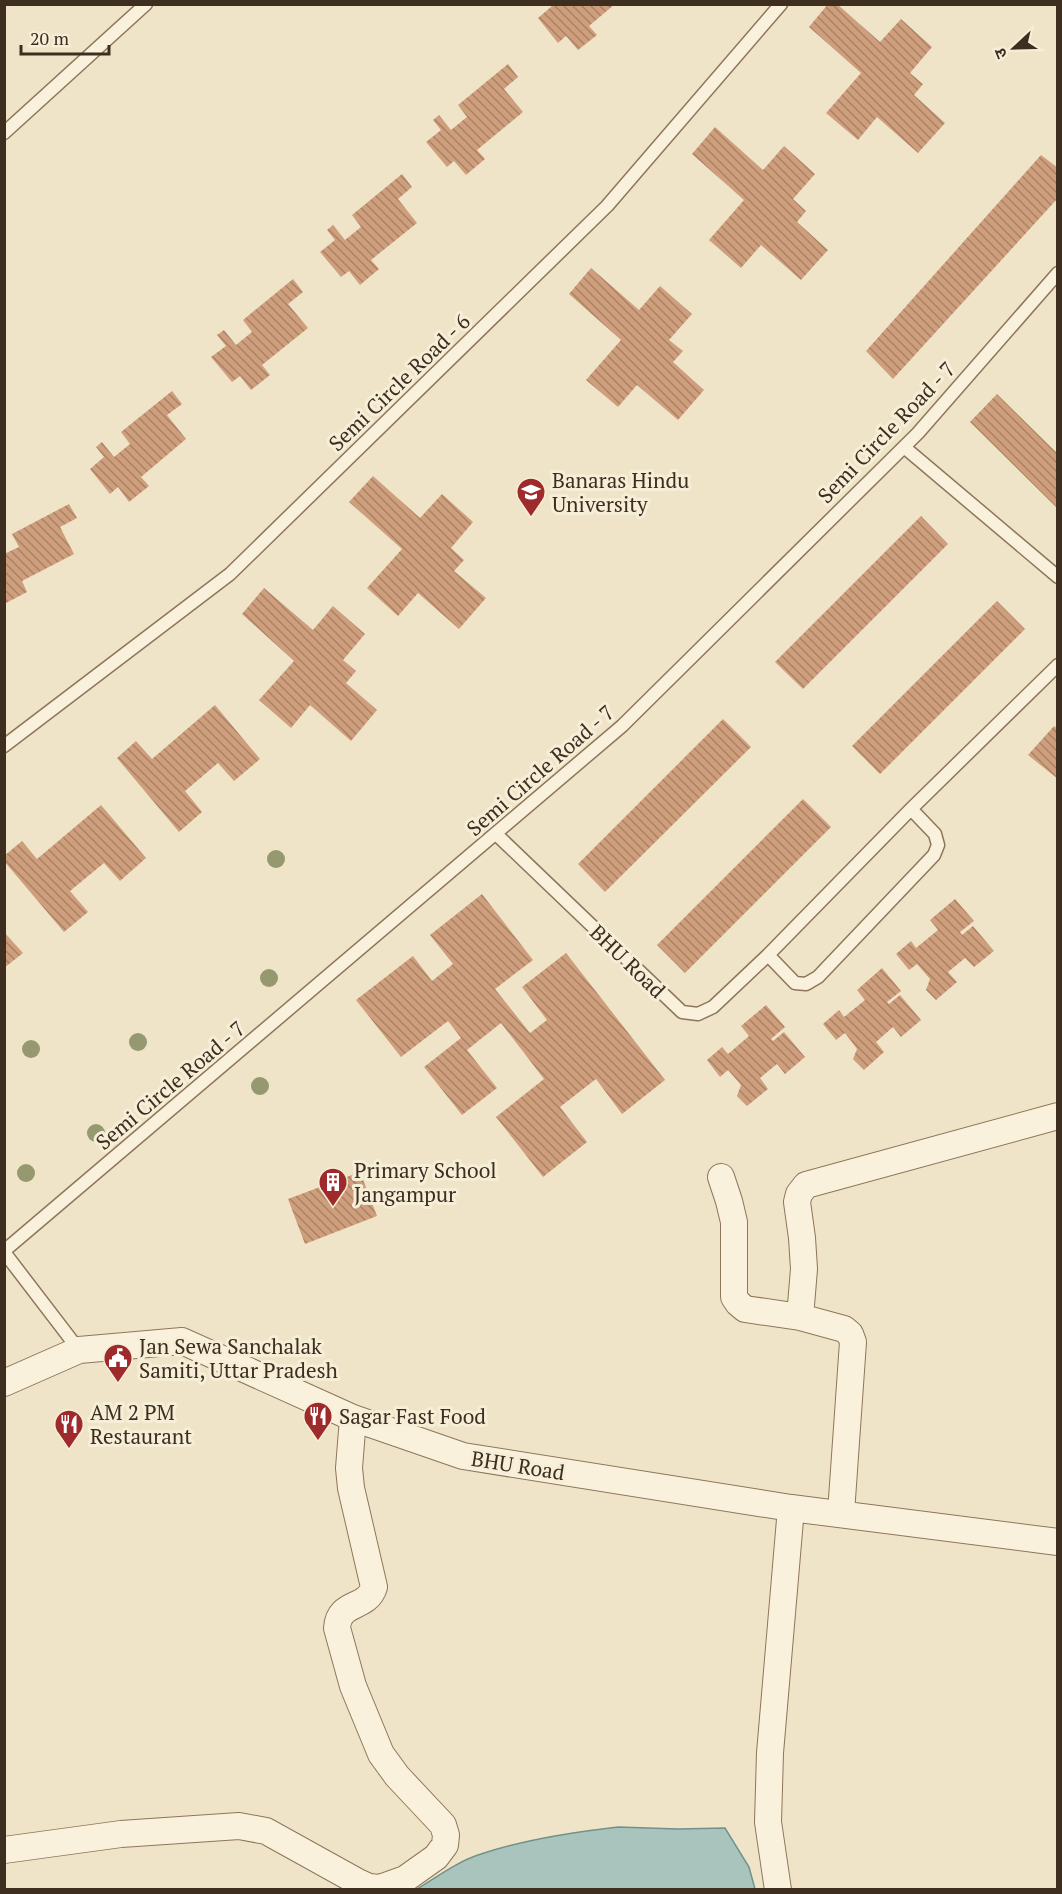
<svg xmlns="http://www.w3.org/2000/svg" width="1062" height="1894" font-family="'PT Serif','Noto Sans Devanagari',serif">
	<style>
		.water { fill: #a9c4bc; stroke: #6f938a; stroke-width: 1.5 }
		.building { fill: url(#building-back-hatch) }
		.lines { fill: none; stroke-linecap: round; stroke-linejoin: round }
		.service-casing { stroke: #8d765c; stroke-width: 15 }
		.minor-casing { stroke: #8d765c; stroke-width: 28 }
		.service { stroke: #faf1dc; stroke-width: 12 }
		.minor { stroke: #faf1dc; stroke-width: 26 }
		.tree { fill: #96986f }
		.labels { text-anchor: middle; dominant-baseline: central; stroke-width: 6; stroke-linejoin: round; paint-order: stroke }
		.street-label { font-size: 21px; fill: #3d2e20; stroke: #f7eed8 }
		.poi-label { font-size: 21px; fill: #3d2e20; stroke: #f7eed8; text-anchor: start }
	</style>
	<defs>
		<pattern id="building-back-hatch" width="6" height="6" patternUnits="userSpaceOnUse" patternTransform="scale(1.5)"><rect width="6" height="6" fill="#cf9f7d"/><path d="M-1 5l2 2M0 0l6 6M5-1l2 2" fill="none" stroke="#a98266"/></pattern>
	</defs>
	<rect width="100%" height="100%" fill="#f0e4c8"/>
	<path class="water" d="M618,1827L678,1829L725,1828L749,1867L755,1889H417C437,1877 458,1861 481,1854C523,1840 574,1832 618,1827Z"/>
	<path class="building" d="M551,4L562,6L564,4H615L589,26L597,35L578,50L566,36L558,43L538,18L552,6Z
		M828,4H837L880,42L901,19L932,47L910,73L923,84L914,95L945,123L918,153L877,117L858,140L826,113L861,73L809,27Z
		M508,64L518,77L504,89L523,112L477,150L485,159L466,175L454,161L447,167L426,142L441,130L433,120L439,115L451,130L467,117L458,105Z
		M715,127L763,170L784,146L815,174L793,199L806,211L797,222L828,250L801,280L761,245L741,268L709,240L744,200L692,154Z
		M1041,155L1058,168V198L893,379L866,351Z
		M402,174L412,187L398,199L417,223L371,260L379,269L360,285L349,271L341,277L320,252L335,240L327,230L333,225L345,240L361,227L352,215Z
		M591,268L639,310L660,286L692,314L669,340L683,351L673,362L704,390L678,420L637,385L618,407L586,380L621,340L569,294Z
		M293,279L303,292L288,304L308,328L262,365L270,375L251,390L240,376L232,382L211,357L226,346L217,335L224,330L236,345L252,332L243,320Z
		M172,391L182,404L167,415L186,439L141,477L149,486L129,502L118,487L110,494L90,469L104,457L96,447L102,442L114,457L130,444L121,432Z
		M997,394L1058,454V509L970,422Z
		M373,476L420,518L442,494L473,522L451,548L464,560L454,571L486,598L459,629L418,593L398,616L367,588L402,549L349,502Z
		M69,504L77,518L60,527L74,554L22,581L27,592L6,603L4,601V554L19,547L12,534Z
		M921,516L948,544L803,689L775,662Z
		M264,588L313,630L333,606L365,634L343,660L356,671L346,683L377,710L351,741L310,705L291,728L259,700L294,661L242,614Z
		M997,601L1025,629L880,774L852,746Z
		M215,705L260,759L234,781L218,763L185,791L202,812L179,832L117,758L136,741L152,759Z
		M723,719L751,747L605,892L578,864Z
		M1054,726L1058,729V779L1028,755Z
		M803,799L831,827L685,973L657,945Z
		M101,805L146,858L120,881L104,863L70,891L88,912L64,932L4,861V856L22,841L37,859Z
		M482,894L533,960L495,989L530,1033L547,1020L522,987L566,953L665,1080L622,1114L596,1079L560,1107L587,1142L543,1177L496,1117L544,1079L501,1023L467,1050L497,1088L462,1115L424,1067L461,1038L448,1021L401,1057L356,1000L413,956L432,981L453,964L430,935Z
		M955,899L974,921L960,932L962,935L973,926L994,951L974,967L965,958L948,972L957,982L936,1000L926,990L930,979L917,964L909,970L896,954L911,941L916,948L938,930L930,920Z
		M4,932L23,953L4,968Z
		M882,968L901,991L887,1002L889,1004L900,995L921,1020L901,1037L893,1027L876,1042L884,1052L864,1070L853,1059L857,1049L845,1033L836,1040L823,1024L839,1010L844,1017L865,1000L857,990Z
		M766,1005L785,1027L771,1039L773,1041L784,1032L805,1057L785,1074L777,1064L760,1078L768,1089L747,1106L737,1096L741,1085L728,1070L720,1077L707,1060L722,1047L728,1054L749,1036L741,1026Z
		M360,1172L377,1216L305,1244L288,1199Z"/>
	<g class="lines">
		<g class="service-casing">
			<path id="service" d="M4,133L146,4
				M904,447L1058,577
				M4,746L230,574L607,206L781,4
				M496,834L682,1012L698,1014L713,1007L768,955L911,809L1058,665
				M768,955L795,983L806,984L818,977L934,855L938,845L935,834L911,809
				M4,1251L622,726L918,433L1058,273
				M4,1252L79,1350"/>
		</g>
		<g class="minor-casing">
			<path id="minor" d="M721,1177L729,1201L734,1222V1297L738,1303L745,1309L800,1317L844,1329L850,1334L853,1342L841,1513
				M800,1317L804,1269L802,1238L797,1202L799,1194L806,1185L1058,1116
				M4,1383L79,1350L182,1341L353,1418L463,1456L791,1508L1058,1542
				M4,1850L121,1834L239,1826L266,1831L358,1882L369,1887L380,1888L405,1879L436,1857L445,1845L446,1835L443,1825L397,1776L381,1754L353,1686L337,1628C339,1600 367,1610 374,1587L351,1488L349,1468L353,1418
				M778,1890L768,1822L770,1753L791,1508"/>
		</g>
		<use href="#service" class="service"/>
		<use href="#minor" class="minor"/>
	</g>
	<g class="tree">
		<circle cx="276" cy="859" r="9"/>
		<circle cx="269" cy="978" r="9"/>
		<circle cx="138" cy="1042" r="9"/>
		<circle cx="31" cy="1049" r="9"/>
		<circle cx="260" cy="1086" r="9"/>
		<circle cx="96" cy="1133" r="9"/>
		<circle cx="26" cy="1173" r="9"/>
	</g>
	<defs>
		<g id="university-pin" transform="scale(1.5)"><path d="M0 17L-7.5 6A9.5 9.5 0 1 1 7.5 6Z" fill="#9e2a2b" stroke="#f7eed8"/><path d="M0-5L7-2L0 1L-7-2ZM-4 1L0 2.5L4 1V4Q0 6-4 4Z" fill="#fff"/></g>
		<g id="building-pin" transform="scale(1.5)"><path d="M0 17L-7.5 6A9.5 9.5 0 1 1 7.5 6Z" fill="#9e2a2b" stroke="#f7eed8"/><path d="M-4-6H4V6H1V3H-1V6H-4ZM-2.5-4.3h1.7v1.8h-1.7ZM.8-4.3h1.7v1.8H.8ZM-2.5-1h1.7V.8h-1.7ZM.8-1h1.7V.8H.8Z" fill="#fff"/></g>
		<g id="civic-pin" transform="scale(1.5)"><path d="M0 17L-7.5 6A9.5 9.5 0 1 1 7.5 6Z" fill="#9e2a2b" stroke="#f7eed8"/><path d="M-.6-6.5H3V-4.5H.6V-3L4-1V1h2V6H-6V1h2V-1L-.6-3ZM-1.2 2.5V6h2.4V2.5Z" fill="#fff"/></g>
		<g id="restaurant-pin" transform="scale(1.5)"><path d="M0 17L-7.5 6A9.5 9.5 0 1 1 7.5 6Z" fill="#9e2a2b" stroke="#f7eed8"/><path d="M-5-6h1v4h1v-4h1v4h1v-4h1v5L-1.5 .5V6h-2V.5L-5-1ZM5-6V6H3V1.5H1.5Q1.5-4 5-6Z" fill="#fff"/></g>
	</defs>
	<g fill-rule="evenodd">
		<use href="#university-pin" x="531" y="492"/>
		<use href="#building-pin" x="333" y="1182"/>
		<use href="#civic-pin" x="118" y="1358"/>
		<use href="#restaurant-pin" x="318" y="1416"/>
		<use href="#restaurant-pin" x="69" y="1424"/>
	</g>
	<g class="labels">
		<g class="street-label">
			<text transform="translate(399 382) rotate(-44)">Semi Circle Road - 6</text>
			<text transform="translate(886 432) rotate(-46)">Semi Circle Road - 7</text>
			<text transform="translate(540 770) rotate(-41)">Semi Circle Road - 7</text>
			<text transform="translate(628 961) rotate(44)">BHU Road</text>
			<text transform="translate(170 1085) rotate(-40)">Semi Circle Road - 7</text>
			<text transform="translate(518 1465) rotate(9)">BHU Road</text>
		</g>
		<g class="poi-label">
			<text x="552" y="480">Banaras Hindu<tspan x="552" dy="24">University</tspan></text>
			<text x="354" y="1170">Primary School<tspan x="354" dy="24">Jangampur</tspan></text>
			<text x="139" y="1346">Jan Sewa Sanchalak<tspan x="139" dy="24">Samiti, Uttar Pradesh</tspan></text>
			<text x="90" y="1412">AM 2 PM<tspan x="90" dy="24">Restaurant</tspan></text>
			<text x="339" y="1416">Sagar Fast Food</text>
		</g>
	</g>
	<rect width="1062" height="1894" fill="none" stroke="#3d2e20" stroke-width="12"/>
	<g transform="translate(1014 48) rotate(248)" stroke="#f7eed8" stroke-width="4.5" paint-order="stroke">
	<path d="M0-4.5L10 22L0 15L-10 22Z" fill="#3d2e20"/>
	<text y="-9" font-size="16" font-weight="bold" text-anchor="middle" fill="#3d2e20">उ</text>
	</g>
	<path d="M21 45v9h88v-9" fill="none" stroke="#3d2e20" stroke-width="3"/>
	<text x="30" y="45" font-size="18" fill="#3d2e20" stroke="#f7eed8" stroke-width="4.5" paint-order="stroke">20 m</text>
</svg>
